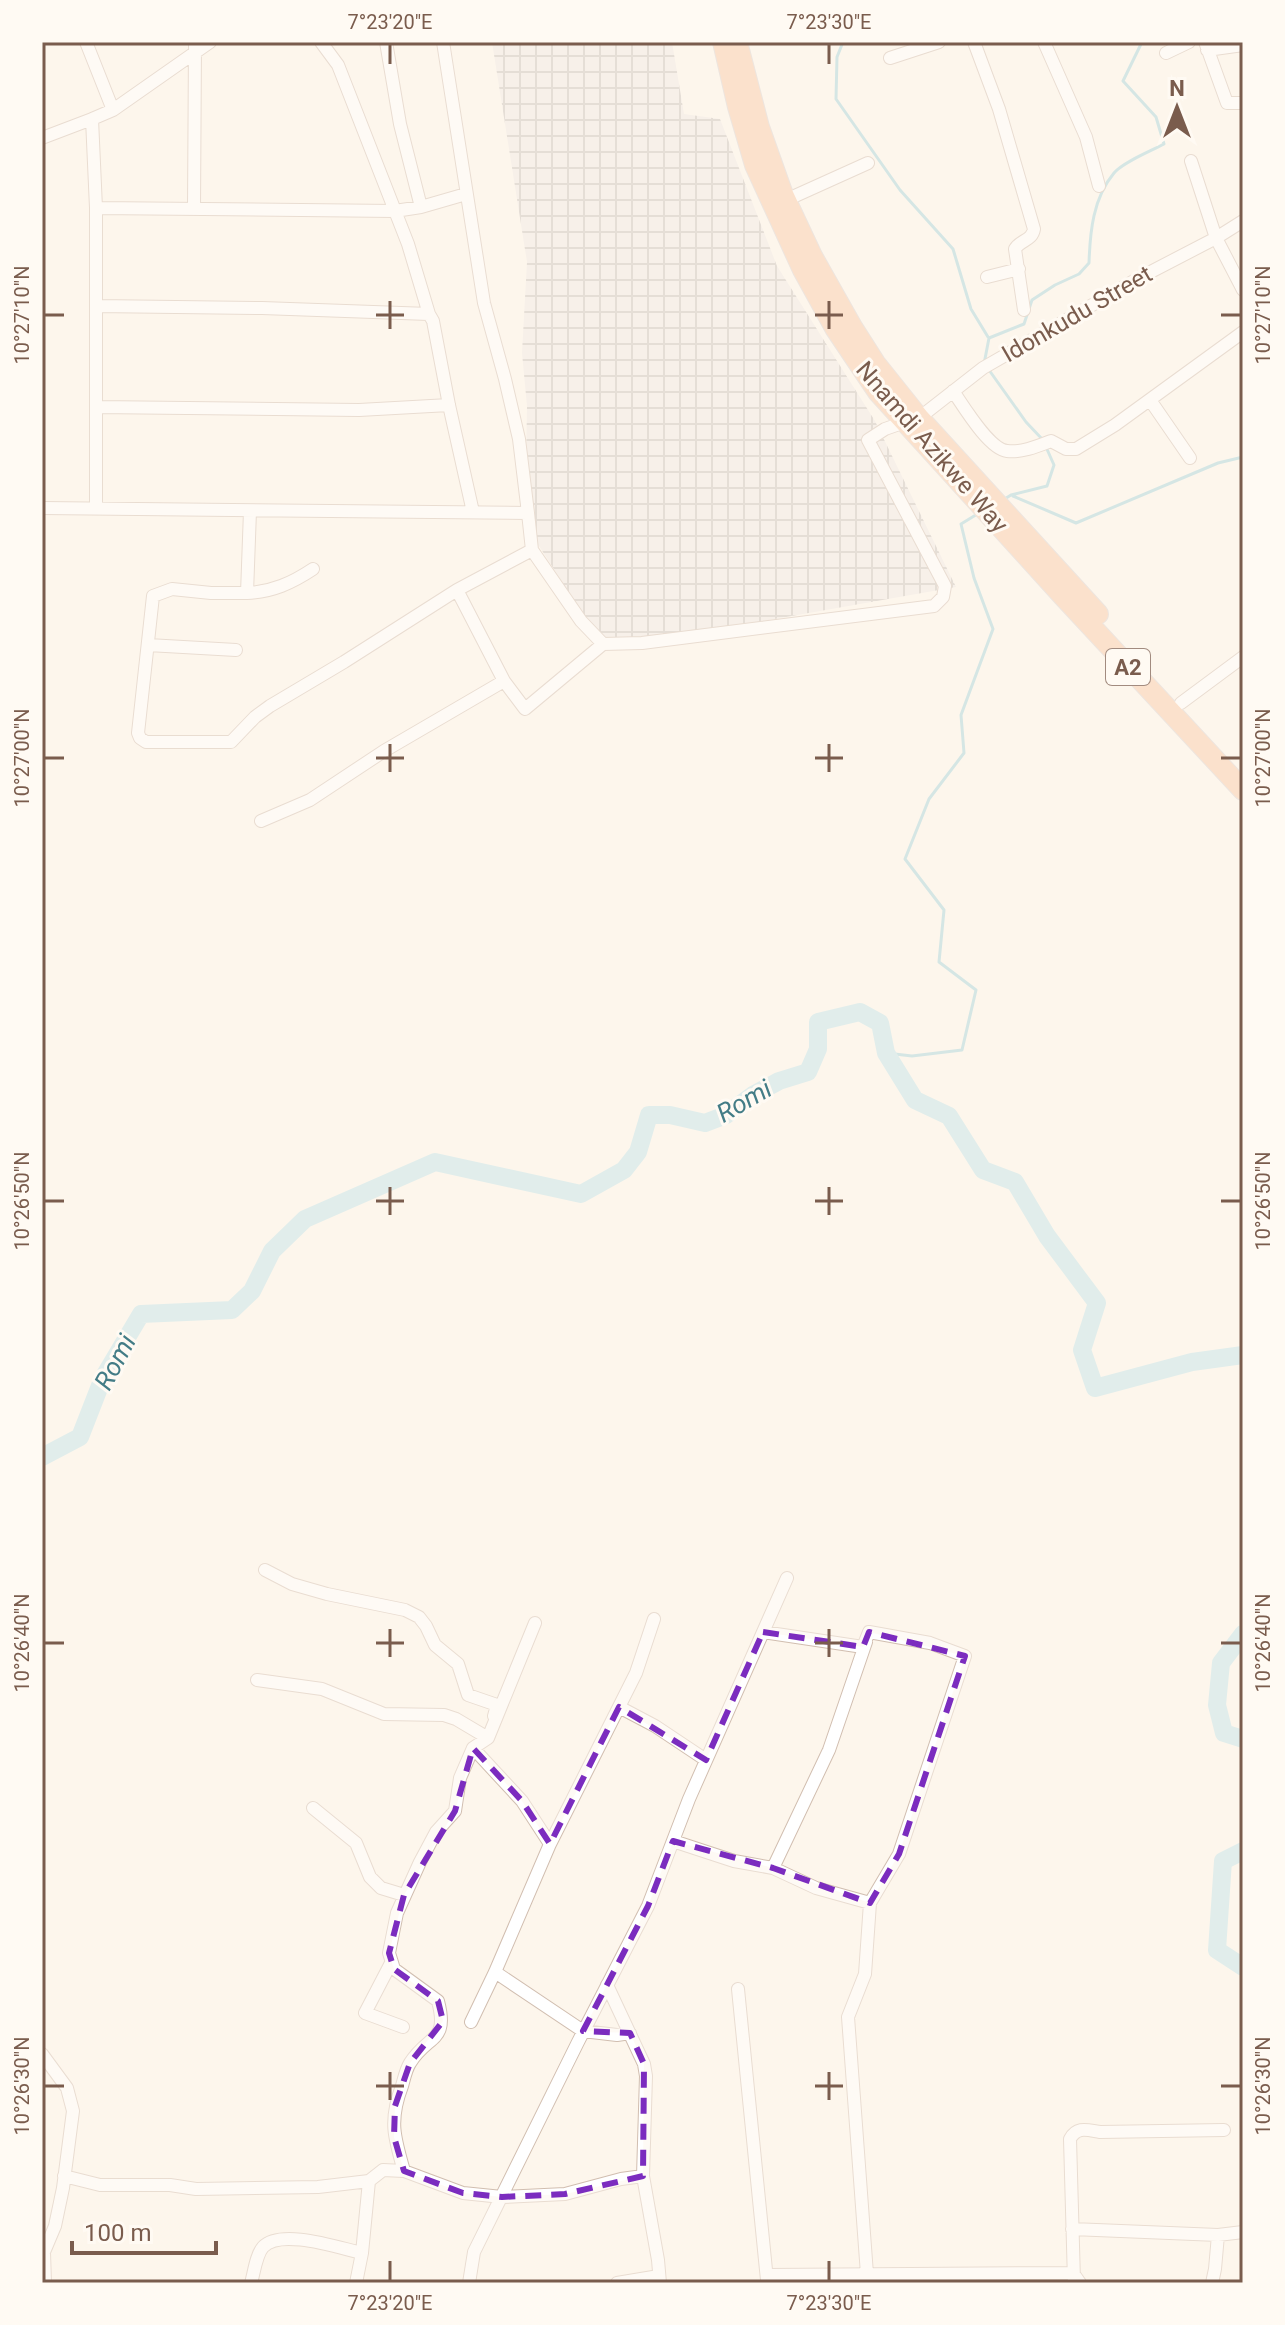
<svg xmlns="http://www.w3.org/2000/svg" width="1285" height="2325" font-family="Roboto,sans-serif">
	<style>
		.industrial { fill: url(#industrial-grid) }
		.lines { fill: none; stroke-linecap: round; stroke-linejoin: round }
		.stream { stroke: #a5d3da; stroke-width: 3 }
		.river { stroke: #bfe3e8; stroke-width: 18 }
		.minor-casing { stroke: #d1beb0; stroke-width: 14 }
		.trunk-casing { stroke: #dad1cd; stroke-width: 22 }
		.minor { stroke: #fff; stroke-width: 12 }
		.trunk { stroke: #f9c8a4; stroke-width: 20 }
		.marked { fill: none; stroke: #7b2cbf; stroke-width: 6; stroke-dasharray: 16 10; stroke-linejoin: round }
		.ticks { fill: none; stroke: #7a5c4d; stroke-width: 3 }
		.labels { text-anchor: middle; dominant-baseline: central; stroke-width: 6; stroke-linejoin: round; paint-order: stroke }
		.shield { fill: #fffaf3; stroke: #a28b7f; stroke-width: 2 }
		.shield-label { font-size: 22px; font-weight: bold; fill: #7a5c4d }
		.street-label { font-size: 24px; fill: #7a5c4d; stroke: #fffaf3 }
		.water-label { font-size: 26px; font-style: italic; fill: #437c86; stroke: #fffaf3 }
		.neatline { fill: none; stroke: #7a5c4d; stroke-width: 3 }
		.ticks-label { font-size: 20px; text-anchor: middle; fill: #7a5c4d }
	</style>
	<defs>
		<pattern id="industrial-grid" width="8" height="8" patternUnits="userSpaceOnUse" patternTransform="scale(2)"><rect width="8" height="8" fill="#efe9e4"/><path d="M0 4h8M4 0v8" fill="none" stroke="#c7c0bb"/></pattern>
	</defs>
	<rect width="100%" height="100%" fill="#fdf6ec"/>
	<path class="industrial" d="M492,42H672L684,114L720,119L777,266L875,421L956,587L605,649L525,524L527,406L522,353L527,262Z"/>
	<g class="lines">
		<path class="stream" d="M843,42L837,57L836,99L900,190L953,249L971,309L988,337
			M984,364L989,338L1024,324L1032,300L1055,285L1079,274L1089,263C1090,232 1093,198 1114,173C1123,162 1151,151 1164,144L1156,117L1123,81L1142,42
			M989,370L1026,422L1043,440
			M1013,496L1076,523L1218,463L1243,457
			M1003,500L1011,495L1047,486L1054,465L1046,447
			M886,1053L912,1056L962,1050L976,990L939,962L944,910L905,859L929,799L964,753L961,715L993,629L974,578L961,524L979,513"/>
		<path class="river" d="M42,1457L80,1437L103,1378L141,1314L232,1310L252,1291L272,1251L305,1219L435,1162L581,1194L624,1170L638,1152L649,1115H670L705,1123L726,1115L753,1095L779,1081L808,1072L818,1049V1022L860,1012L880,1023L886,1053L915,1100L949,1116L983,1170L1015,1182L1047,1236L1097,1303L1082,1350L1095,1388L1192,1362L1243,1355
			M1243,1634L1221,1663L1217,1705L1224,1733L1243,1739
			M1243,1851L1223,1861L1217,1950L1243,1967"/>
		<g class="minor-casing">
			<path id="minor" d="M86,42L113,110
				M321,42L338,65L408,244L429,314L433,321L449,405L473,512
				M386,42L400,124L421,207
				M443,42L484,303L505,379L519,439L528,513
				M974,42L999,109L1034,229C1032,241 1020,240 1015,249L1024,310
				M1044,42L1086,137L1099,186
				M1205,42L1227,103H1243
				M1207,50L1243,45
				M1166,53L1189,42
				M890,58L939,42
				M42,138L92,119
				M1191,161L1216,238L1243,290
				M786,200L868,163
				M96,208L395,211L421,207L466,194
				M194,209L195,42
				M987,277L1019,269
				M96,306L262,308L429,314
				M953,391C964,407 989,449 1007,451C1021,453 1038,446 1051,441L1066,449H1076L1115,425L1243,332
				M1150,400L1190,458
				M96,407L359,410L449,405
				M919,418L983,368L1139,278L1216,238L1243,221
				M42,508L528,513L532,550L581,621L603,644L642,643L934,606L943,597L945,586L868,440L885,429L905,422
				M96,509V208L92,119L113,110L210,42
				M250,511L247,593H211L172,589L153,596L138,733L140,738L146,742H231L255,717L270,706L344,662L457,590L532,550
				M457,590L504,681
				M247,593C272,592 292,583 313,569
				M148,645L236,650
				M1181,703L1243,657
				M261,821L310,800L384,751L504,681L525,709L603,644
				M265,1570L292,1584L327,1594L405,1610L419,1617L426,1626L435,1645L458,1664L468,1695L497,1705L494,1716
				M763,1632L863,1647L869,1632L930,1643L965,1656L899,1854L870,1903L865,1974L848,2017L867,2274
				M257,1680L322,1689L384,1714L444,1715L456,1719L488,1738
				M619,1707L655,1726L706,1760
				M473,1748L522,1801L550,1844
				M313,1808L356,1843L370,1877L381,1888L404,1895
				M673,1841L734,1861L773,1868L816,1888L870,1903
				M773,1868L829,1750L866,1642
				M391,1963L365,2013L403,2027
				M495,1972L583,2031L617,2035L630,2033
				M607,1985L644,2064L646,2076L643,2176
				M738,1989L767,2280
				M471,2022L495,1972L550,1844L636,1673L654,1619
				M42,2054L67,2088L73,2111L63,2188L55,2226L44,2252L45,2283
				M404,2171C394,2137 389,2120 402,2086C404,2079 406,2069 410,2063C428,2034 449,2043 438,2001L394,1969L389,1953L397,1913L420,1862L436,1832L455,1811L460,1778L473,1748L488,1738L535,1623
				M64,2176L100,2185H170L196,2189L318,2187L369,2181
				M1072,2229L1218,2235L1243,2232
				M767,2275L1073,2273L1080,2283
				M1074,2281L1070,2139C1077,2126 1087,2130 1100,2132L1224,2130
				M251,2283C254,2273 256,2255 263,2247C281,2228 339,2248 362,2253
				M356,2283L362,2253L369,2181L383,2170L404,2171L463,2193L502,2197L565,2194L621,2179L643,2176L658,2260L660,2283
				M469,2283L474,2252L578,2042L648,1906L689,1799L787,1578
				M617,2283L659,2276
				M1212,2283L1215,2269L1218,2235"/>
		</g>
		<g class="trunk-casing">
			<path id="trunk" d="M723,42L738,107L755,165L803,270L835,328L878,392L1063,596L1243,790
				M737,42L759,127L782,192L812,256L852,327L875,363L919,418L1098,614"/>
		</g>
		<use href="#minor" class="minor"/>
		<use href="#trunk" class="trunk"/>
	</g>
	<path d="M0 0H1285V2325H0ZM763,1632L863,1647L869,1632L965,1656L899,1854L870,1903L773,1868L673,1841L648,1906L583,2031L630,2033L644,2064L643,2176L565,2194L502,2197L463,2193L404,2171L394,2137L395,2106L410,2063L443,2021L438,2001L394,1969L389,1953L404,1895L455,1811L473,1748L522,1801L550,1844L619,1707L706,1760Z" fill="#fdf6ec" fill-opacity=".55" fill-rule="evenodd"/>
	<path class="marked" d="M763,1632L863,1647L869,1632L965,1656L899,1854L870,1903L773,1868L673,1841L648,1906L583,2031L630,2033L644,2064L643,2176L565,2194L502,2197L463,2193L404,2171L394,2137L395,2106L410,2063L443,2021L438,2001L394,1969L389,1953L404,1895L455,1811L473,1748L522,1801L550,1844L619,1707L706,1760Z"/>
	<path class="ticks" d="M390,44V64M829,44V64M390,301V329M829,301V329M44,315H64M376,315H404M815,315H843M1221,315H1241M390,744V772M829,744V772M44,758H64M376,758H404M815,758H843M1221,758H1241M390,1187V1215M829,1187V1215M44,1201H64M376,1201H404M815,1201H843M1221,1201H1241M390,1629V1657M829,1629V1657M44,1643H64M376,1643H404M815,1643H843M1221,1643H1241M390,2072V2100M829,2072V2100M44,2086H64M376,2086H404M815,2086H843M1221,2086H1241M390,2261V2281M829,2261V2281"/>
	<g class="labels">
		<rect class="shield" x="1106" y="649" width="44" height="36" rx="6"/>
		<g class="shield-label">
			<text x="1128" y="667">A2</text>
		</g>
		<g class="street-label">
			<text transform="translate(1077 314) rotate(-30)">Idonkudu Street</text>
			<text transform="translate(932 447) rotate(49)">Nnamdi Azikwe Way</text>
		</g>
		<g class="water-label">
			<text transform="translate(744 1101) rotate(-30)">Romi</text>
			<text transform="translate(115 1362) rotate(-62)">Romi</text>
		</g>
	</g>
	<rect width="1285" height="2325" fill="none" stroke="#fffaf3" stroke-width="88"/>
	<g transform="translate(1177 108)" stroke="#fffaf3" stroke-width="6" paint-order="stroke">
	<path d="M0-6L14 30L0 20L-14 30Z" fill="#7a5c4d"/>
	<text y="-12" font-size="22" font-weight="bold" text-anchor="middle" fill="#7a5c4d">N</text>
	</g>
	<path d="M72 2241v12h144v-12" fill="none" stroke="#7a5c4d" stroke-width="4"/>
	<text x="84" y="2241" font-size="24" fill="#7a5c4d" stroke="#fffaf3" stroke-width="6" paint-order="stroke">100 m</text>
	<rect x="44" y="44" width="1197" height="2237" class="neatline"/>
	<g class="ticks-label">
		<text x="390" y="29">7°23'20"E</text>
		<text x="829" y="29">7°23'30"E</text>
		<text transform="translate(22 315) rotate(-90)" y="7">10°27'10"N</text>
		<text transform="translate(1263 315) rotate(-90)" y="7">10°27'10"N</text>
		<text transform="translate(22 758) rotate(-90)" y="7">10°27'00"N</text>
		<text transform="translate(1263 758) rotate(-90)" y="7">10°27'00"N</text>
		<text transform="translate(22 1201) rotate(-90)" y="7">10°26'50"N</text>
		<text transform="translate(1263 1201) rotate(-90)" y="7">10°26'50"N</text>
		<text transform="translate(22 1643) rotate(-90)" y="7">10°26'40"N</text>
		<text transform="translate(1263 1643) rotate(-90)" y="7">10°26'40"N</text>
		<text transform="translate(22 2086) rotate(-90)" y="7">10°26'30"N</text>
		<text transform="translate(1263 2086) rotate(-90)" y="7">10°26'30"N</text>
		<text x="390" y="2310">7°23'20"E</text>
		<text x="829" y="2310">7°23'30"E</text>
	</g>
</svg>
